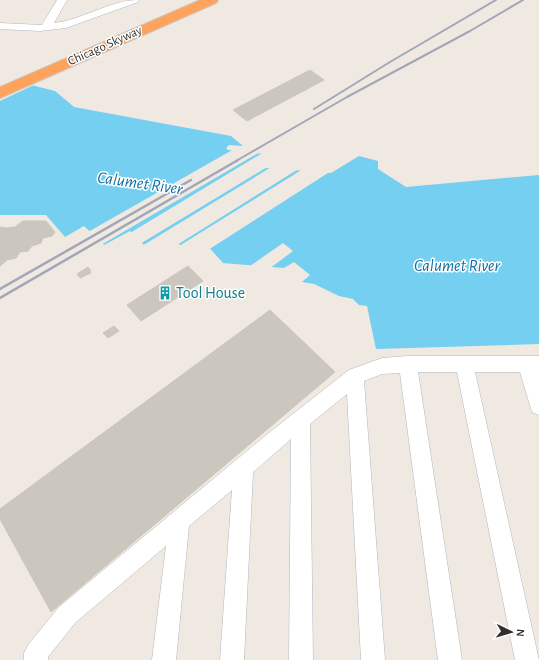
<svg xmlns="http://www.w3.org/2000/svg" width="539" height="660" font-family="'Alegreya Sans',sans-serif">
	<style>
		.water { fill: #75cff0 }
		.pier { fill: #efe9e1 }
		.building { fill: #cbc7bf; stroke: #cbc5ba }
		.lines { fill: none; stroke-linecap: round; stroke-linejoin: round }
		.minor-casing { stroke: #b4b7c1; stroke-width: 1 }
		.highway-casing { stroke: #c9c9c9; stroke-width: 2 }
		.minor { fill: #fff; fill-rule: evenodd }
		.highway { fill: #ffa35c; fill-rule: evenodd }
		.rail-far1 { stroke: #a3a6b8; stroke-width: 2 }
		.rail { stroke: #a3a6b8; stroke-width: 2.5 }
		.labels { text-anchor: middle; dominant-baseline: central; stroke-width: 3; stroke-linejoin: round; paint-order: stroke }
		.far-street-label { font-size: 13px; fill: #2e2e2e; stroke: #fff }
		.culture-label { font-size: 16px; fill: #0d838f; stroke: #fff; text-anchor: start }
		.water-label { font-size: 17px; font-style: italic; fill: #0d6fa3; stroke: #fff }
	</style>
	<rect width="100%" height="100%" fill="#efe9e1"/>
	<path class="water" d="M0,77L55,91L74,107L231,136L243,146L229,145L226,148L228,150L264,154V166L266,168L331,173L359,156L378,161V169L406,187L539,175V344L376,349L367,306L359,305L353,299L339,296L314,284L302,282L310,275L294,262L284,268L223,263L199,236L181,246L167,232L144,245L130,231L104,245L84,226L65,237L46,215H0Z"/>
	<path class="pier" d="M0,75L36,84L0,101Z
		M234,149L260,152L101,245L88,232Z
		M264,152L271,162V164L266,165L269,166L140,244L129,234L120,239Z
		M273,166L300,168L177,245L166,234L144,247L142,246Z
		M303,169L331,171L208,250L198,238L182,248L179,246Z
		M283,243L293,251L269,269L250,266Z"/>
	<path class="building" d="M310,70L324,80L247,121L233,110Z
		M23,221H46L55,232L52,236L43,238L41,243L32,246L28,251L20,252L16,258L7,260L0,266V227L7,228L15,227Z
		M188,266L203,281L141,321L127,305Z
		M88,267L91,271L89,272L91,273L80,278L77,274Z
		M270,310L335,372L51,612L0,519V509Z
		M114,326L119,331L108,338L103,333Z"/>
	<g class="lines">
		<g class="minor-casing">
			<path id="minor" d="M57,0H67L54,23C83,20 109,0 139,0L138,2L66,28L40,31L0,29V23L42,25Z
				M408,356H539V415L532,412L520,372H475L539,660H515L457,372H418L462,660H438L400,373L382,374L364,381L385,660H361L347,394L310,424L313,660H289L291,439L253,472L244,660H220L232,490L189,526L176,660H152L166,546L75,623L48,657V660H24V653L28,645L59,607L270,432L349,370L382,358Z"/>
		</g>
		<g class="highway-casing">
			<path id="highway" d="M200,0H218L216,3L0,98V87Z"/>
		</g>
		<use href="#minor" class="minor"/>
		<use href="#highway" class="highway"/>
		<path class="rail-far1" d="M314,109L390,62L496,0
			M236,161L347,97L470,31L523,0"/>
		<path class="rail" d="M0,289L191,180
			M0,298L238,160"/>
	</g>
	<defs>
		<g id="building-bare" transform="scale(1.08)"><path d="M-4-6H4V6H1V3H-1V6H-4ZM-2.5-4.3h1.7v1.8h-1.7ZM.8-4.3h1.7v1.8H.8ZM-2.5-1h1.7V.8h-1.7ZM.8-1h1.7V.8H.8Z" fill="#0f9aa8" stroke="#fff" stroke-width="2.5" paint-order="stroke"/></g>
	</defs>
	<g fill-rule="evenodd">
		<use href="#building-bare" x="165" y="293"/>
	</g>
	<g class="labels">
		<g class="far-street-label">
			<text transform="translate(105 46) rotate(-24)">Chicago Skyway</text>
		</g>
		<g class="culture-label">
			<text x="176" y="293">Tool House</text>
		</g>
		<g class="water-label">
			<text transform="translate(140 183) rotate(8)">Calumet River</text>
			<text x="457" y="265">Calumet River</text>
		</g>
	</g>
	<g transform="translate(511 632) rotate(95)" stroke="#ffffff" stroke-width="3" paint-order="stroke">
	<path d="M0-3L7 15L0 10L-7 15Z" fill="#2e2e2e"/>
	<text y="-6" font-size="11" font-weight="bold" text-anchor="middle" fill="#2e2e2e">N</text>
	</g>
</svg>
